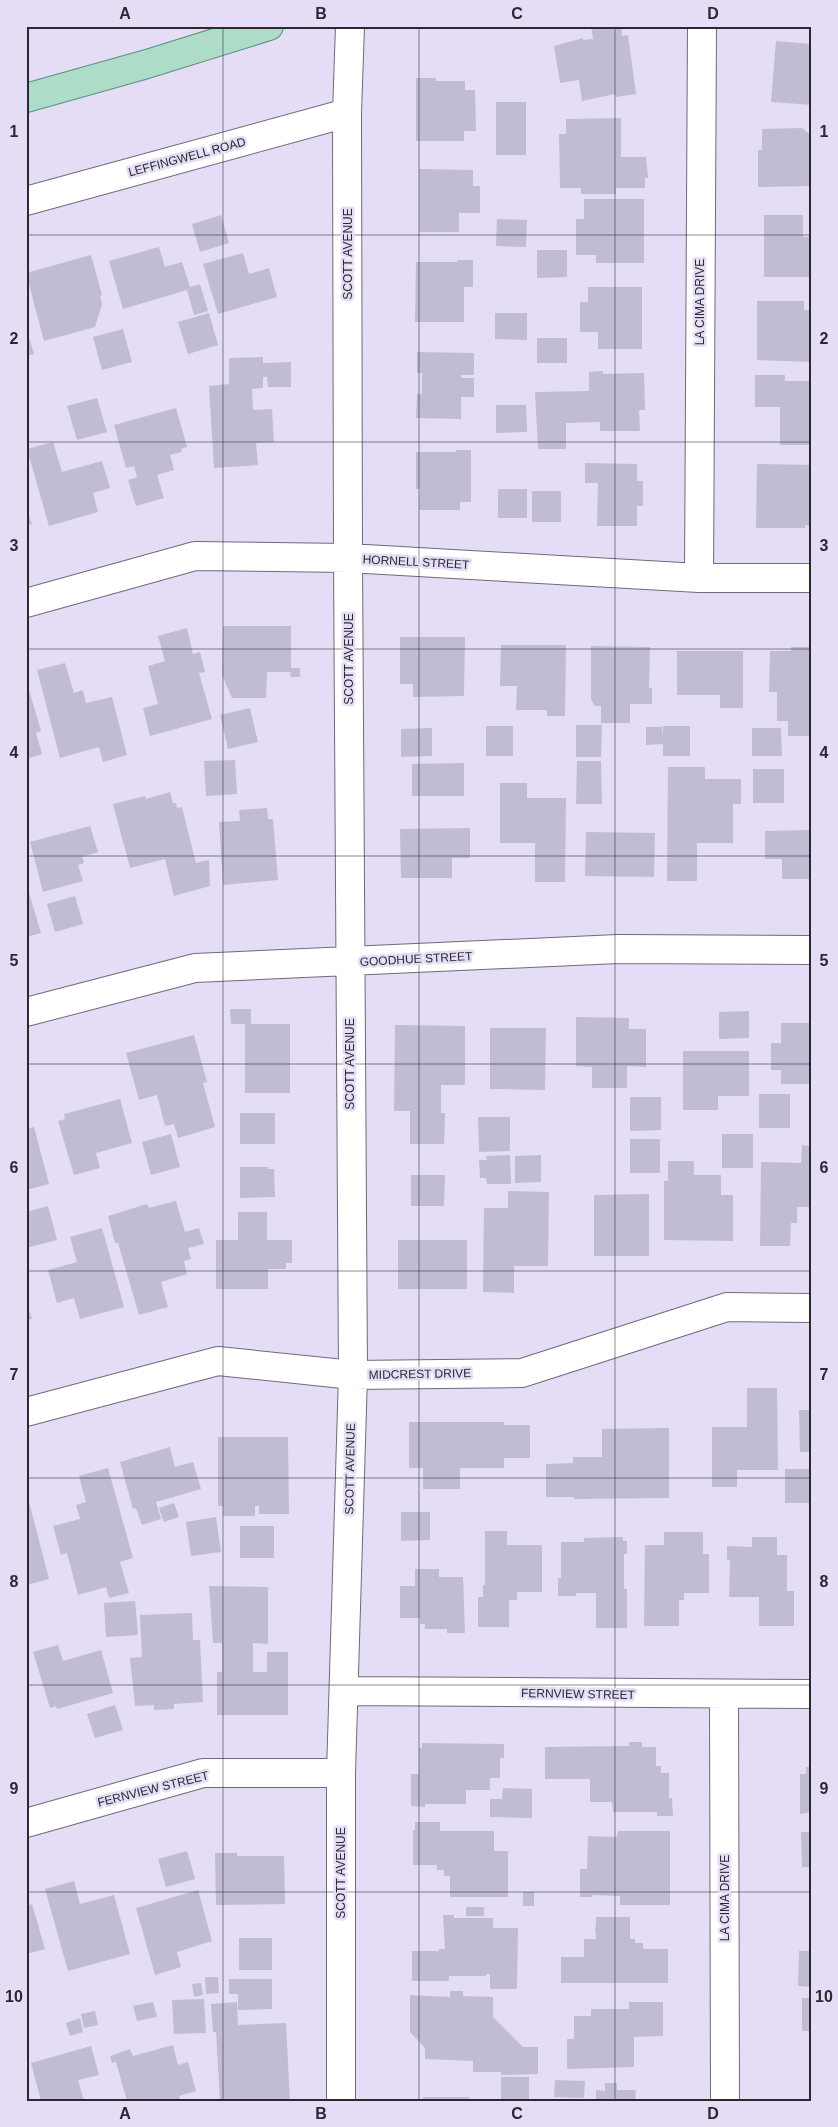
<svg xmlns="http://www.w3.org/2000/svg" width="838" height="2127" font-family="Arial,sans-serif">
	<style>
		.building { fill: #c0bcd4 }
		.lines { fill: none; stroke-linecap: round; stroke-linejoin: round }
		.minor-casing { stroke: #70697e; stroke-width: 30 }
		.major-casing { stroke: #5c8f7c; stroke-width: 30 }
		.minor { stroke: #fff; stroke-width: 28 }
		.major { stroke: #adddc8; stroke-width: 28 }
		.grid { fill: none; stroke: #2b2831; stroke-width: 1; stroke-opacity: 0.55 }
		.labels { text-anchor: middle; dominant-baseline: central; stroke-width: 5; stroke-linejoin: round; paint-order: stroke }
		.street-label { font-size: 12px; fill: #2b2831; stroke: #e4ddf5 }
		.neatline { fill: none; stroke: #2b2831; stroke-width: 2 }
		.grid-label { font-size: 16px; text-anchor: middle; font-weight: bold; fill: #2b2831 }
	</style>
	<rect width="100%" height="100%" fill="#e4ddf5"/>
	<path class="building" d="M591,26H621L622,36L628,35L636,94L616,97L615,94L582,101L579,80L560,83L554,46L583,38V40L593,39Z
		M776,41L812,44V105L771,102Z
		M416,78H436V81H465V90H475L476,131H464V141H416Z
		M496,102H526V155H496Z
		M621,118V157H646L648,178H645V188H616V194H581V188H560L559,134H566V119Z
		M802,128L812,136V186L758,187V150H762V129Z
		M419,169L473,170V186H480V213H459V232H419Z
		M584,199H644V263H596V255H576V219H584Z
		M221,215L229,243L200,252L192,224Z
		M764,215H803V237H812V277H764Z
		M497,219L527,220L526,247L496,246Z
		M159,247L165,267L182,262L190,287L200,284L208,311L194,315L187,290L123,309L109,261Z
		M537,250H567V277L537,278Z
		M243,253L249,274L269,268L277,297L218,314L203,264Z
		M91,255L102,295L100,296L102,304L95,327L44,341L26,273Z
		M457,260H473V287H464V322H415L416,262H457Z
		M588,287H642V349H598V332H580V302H588Z
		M757,301H804V310H812V362L757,360Z
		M209,313L218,345L188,354L178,322Z
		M495,313H527V340L495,339Z
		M26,328L34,354L26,356Z
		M123,329L132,362L102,370L93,337Z
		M537,338H567V363H537Z
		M417,352L474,353V375H461V378H474V397H461V419L416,418L417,394H422V373H417Z
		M263,357V363L291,362V387H268L267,377H263V388L252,389L253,410L272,409L274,442L256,443L258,465L214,468L209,386L229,384V358Z
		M603,371V374L644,373L645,410H639L640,431H600V422L566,423V449H538L535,392L589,391V372Z
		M755,375H785V381H812V445H780V407H755Z
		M97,398L107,432L77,440L67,406Z
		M496,405H526L527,432L496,433Z
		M176,408L187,447L181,449L182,452L170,455L174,470L157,475L164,498L136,506L128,480L137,477L134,466L126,468L114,425Z
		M53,442L62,472L102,461L110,488L93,493L98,512L49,526L27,449Z
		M456,450H471V502H460V510H419L420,489H416V452H456Z
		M585,463L637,464V481H643V506H637V526H597L598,483H585Z
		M757,464L812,465V526L805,525V528H756Z
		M498,489H527V518H498Z
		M532,491H561V522H532Z
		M26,506L32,524L26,525Z
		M223,626H291V668H300V677H290L291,672H267L266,698H232L222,675Z
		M187,628L193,654L200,652L205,672L199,673L212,719L150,736L143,708L158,704L148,666L165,661L158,636Z
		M400,637H465L464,696L413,697V684H400Z
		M501,645H566L565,716H547V710H516L517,686H500Z
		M591,646L650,647L649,688H652V704H630V723H601V706H595L591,700Z
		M791,647H812V702H809V717H812V736H788V721H777V692H769L770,651H791Z
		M677,651H743V708H720V695H677Z
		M65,663L74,693L83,690L86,703L112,697L127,755L103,762L99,747L60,758L37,670Z
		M27,683L41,731L36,733L42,754L26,759Z
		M250,708L258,742L228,749L220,715Z
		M576,725H602L601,757H576Z
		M486,726H513V756H486Z
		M663,726H690V756H663V744L646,745V727H662L663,737Z
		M432,728V756L401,757V729Z
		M752,728H781L782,756H752Z
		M235,760L237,794L206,796L204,761Z
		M577,761H601L602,804H576Z
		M464,763V796H412V764Z
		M668,767H705V779H741V804H733V843H697V881H667Z
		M753,769H784V803H753Z
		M500,783H527V798H566L565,882H535V843H500Z
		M170,792L173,803H176L177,808L182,807L196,863L209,860L210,886L174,896L165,859L130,868L113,804L145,796L146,799Z
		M267,808L268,819H273L278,880L223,885L219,822L240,821L239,810Z
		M90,826L98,852L82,857L84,863L78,865L83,881L43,892L30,842Z
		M470,828V858H452V878H401L400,829Z
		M812,830V879H782V859H765V831Z
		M586,832L655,833L654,877L585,876Z
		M26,883L41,933L26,937Z
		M75,896L83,924L55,932L47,904Z
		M230,1009H251V1024H290V1093H245V1024H231Z
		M749,1011V1038L719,1039V1012Z
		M576,1017L629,1018V1029H646V1067L627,1066V1088H592V1067L576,1066Z
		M781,1023H812V1110H809V1084H781V1070H771V1043H781Z
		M395,1025L465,1026V1085H441V1113H445L444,1144H410V1111H394Z
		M490,1028H546L545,1090L490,1089Z
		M194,1035L207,1082L203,1083L215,1127L178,1138L174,1124L165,1126L157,1095L139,1100L126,1053Z
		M683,1051H749V1096H718V1110H683Z
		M759,1094H790V1128H759Z
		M630,1097H661V1130L630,1131Z
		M120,1099L132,1143L96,1153L100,1168L74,1175L58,1121L65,1119L64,1114Z
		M240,1113H275V1144H240Z
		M478,1117H510V1151L479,1152Z
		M34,1127L49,1184L26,1190V1129Z
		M171,1134L180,1167L151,1175L142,1142Z
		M722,1134H753V1168H722Z
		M630,1139H660V1173H630Z
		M802,1145L812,1146V1207H797V1223H791L790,1246H760L761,1162L801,1163Z
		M510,1155L511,1184H487L486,1178H480L479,1160H487L486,1156Z
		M541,1155V1182L515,1183V1156Z
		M668,1161H694V1175H721V1195H733V1241L664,1240V1181H668Z
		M240,1167H268V1169H274L275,1197L240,1198Z
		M411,1175H445L444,1206H411Z
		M508,1191L549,1192L548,1266H514V1293L483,1292L484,1208H508Z
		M649,1194V1256H594V1195Z
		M176,1201L185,1232L199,1228L204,1244L188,1248L191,1259L184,1261L187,1274L161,1282L168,1307L139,1315L118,1243H115L108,1216L147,1204L149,1208Z
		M48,1206L57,1240L26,1248V1212Z
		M238,1212H267V1240H292V1263H286V1269H268V1289H216V1240H238Z
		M102,1228L124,1307L80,1319L74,1298L57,1303L48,1270L77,1262L70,1237Z
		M398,1240H467V1289H398Z
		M26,1301L32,1319L26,1320Z
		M747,1388H777L778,1470H737V1487H712V1427H747Z
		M809,1398H812V1467H809V1452H800L799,1410H809Z
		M409,1422H504V1425H530V1458H504V1468H460V1489H423V1468H409Z
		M669,1428V1498L574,1499V1497H546V1464L573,1463V1457H602V1429Z
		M218,1437H288L289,1514H259V1506H255V1516H223V1506H218Z
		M170,1447L175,1467L193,1462L201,1489L156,1502L161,1519L142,1525L136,1508L133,1509L120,1462Z
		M108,1468L133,1558L120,1562L129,1593L109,1598L106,1587L78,1595L67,1553L61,1555L53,1526L80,1519L76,1505L86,1502L79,1476Z
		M785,1469H812V1503H785Z
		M26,1498H28L49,1579L26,1585Z
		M174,1503L179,1517L164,1522L159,1508Z
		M401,1512H430V1540L401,1541Z
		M216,1517L221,1552L191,1556L186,1522Z
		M240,1526H274V1558H240Z
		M485,1531H507V1545H542V1592H517V1600H509V1627H478V1597H483V1585H485Z
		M664,1532H703V1554H709V1593H684V1600H679V1626H644L645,1545H664Z
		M623,1537V1541H627V1554H624V1589H627V1628H596V1593H576V1596H558V1578H561V1542H584V1538Z
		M752,1537H777V1555H787V1591H794V1626H759V1597H729L730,1560H727V1546L752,1547Z
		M415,1569H439V1577H463L465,1633H447V1629H425V1624H420V1618H400V1586H415Z
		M209,1586L268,1587V1644L253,1643V1672H267V1652H288V1715H217V1672H222V1643H213Z
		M135,1601L138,1635L106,1637L104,1603Z
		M192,1613L193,1640H200L203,1702L174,1704V1709L154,1710V1705L135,1706L130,1658L142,1657L140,1615Z
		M58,1645L63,1661L101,1650L113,1693L57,1709L56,1706L50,1708L33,1652Z
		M115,1705L123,1730L95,1738L87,1714Z
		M629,1742H642V1747H656V1766H661V1773H669V1798H672L673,1816H657V1812H613L612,1802H590V1779H545V1747L629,1746Z
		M422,1743L504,1744V1758H500V1778H490V1790H466V1804H425V1807L411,1806V1774H419V1748H422Z
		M809,1746H812V1812L800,1814V1774H806V1767H809Z
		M503,1788L532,1789V1818L490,1817V1799H502Z
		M415,1822H440V1831H494V1851H508V1897H450V1876H444V1870H437V1865H413V1830H415Z
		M618,1831H670V1905H620V1896L592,1895V1897H580V1869H587L588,1836L617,1837Z
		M801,1832H812V1867H802Z
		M187,1851L195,1879L166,1887L158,1859Z
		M215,1853H237V1856H284L285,1904L216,1905Z
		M74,1881L80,1904L114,1895L130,1954L68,1971L45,1889Z
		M198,1890L212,1941L177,1952L181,1967L155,1975L136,1908Z
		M523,1892H534V1906H523Z
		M32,1904L45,1949L26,1954V1906Z
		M466,1907H484V1916H466Z
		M443,1915H454V1918H493V1928H518L517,1989H490V1974H486V1976H449V1981H412V1951H439V1949H445Z
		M596,1917H630V1939H635V1943H643V1949H668V1983H561V1957H584V1939H596L595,1927H596Z
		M239,1938H272V1970H239Z
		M799,1951H812V1987L798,1986Z
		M205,1977H218L219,1993L206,1994Z
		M229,1979H272V2009L238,2010V1994H229Z
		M201,1983L203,1995L194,1997L192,1984Z
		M450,1991H463V1996L493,1997V2017L523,2047H538V2074L501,2075V2072H473V2061L425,2059V2048L410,2032V1995L450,1997Z
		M802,1998H812V2043H810V2031H802Z
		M204,1999L206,2033L174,2034L172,2000Z
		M153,2002L157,2017L137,2021L133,2006Z
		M237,2002L238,2025L286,2023L290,2101H220L216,2032H213L211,2004Z
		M629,2002H663V2036L634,2037V2067L567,2069V2039H574V2016H591V2009H629Z
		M95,2011L98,2025L84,2028L81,2014Z
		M80,2018L83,2032L70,2036L66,2023Z
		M173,2045L178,2065L188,2062L196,2091L179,2096L180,2101H127L116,2062L112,2063L110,2056L130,2049L133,2056Z
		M91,2046L99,2075L78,2080L84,2101H41L31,2063Z
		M501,2077H529V2101H501Z
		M555,2080L585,2081L584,2098L554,2097Z
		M605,2083H617V2090H636L635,2101H596V2090L605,2091Z
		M423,2097H469V2101H423Z"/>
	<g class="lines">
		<g class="minor-casing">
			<path id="minor" d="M26,201L347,113
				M699,578L702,26
				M26,603L195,556L348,558L699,578H812
				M26,1012L195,968L618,949L812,950
				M26,1412L218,1361L353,1375L522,1373L727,1307L812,1308
				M345,1691L812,1694
				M724,1695L725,2101
				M26,1823L203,1773H341
				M341,2101V1773L353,1375L348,558L347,113L350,26"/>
		</g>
		<g class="major-casing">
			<path id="major" d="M26,98L147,64L269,26"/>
		</g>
		<use href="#minor" class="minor"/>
		<use href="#major" class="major"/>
	</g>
	<path class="grid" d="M223,26V2101M419,26V2101M615,26V2101M26,235H812M26,442H812M26,649H812M26,856H812M26,1064H812M26,1271H812M26,1478H812M26,1685H812M26,1892H812"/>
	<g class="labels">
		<g class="street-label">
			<text transform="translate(187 157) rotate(-15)">LEFFINGWELL ROAD</text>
			<text transform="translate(348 254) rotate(-90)">SCOTT AVENUE</text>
			<text transform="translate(700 302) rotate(-90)">LA CIMA DRIVE</text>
			<text transform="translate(416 562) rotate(3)">HORNELL STREET</text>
			<text transform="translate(349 659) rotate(-90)">SCOTT AVENUE</text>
			<text transform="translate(416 959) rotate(-3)">GOODHUE STREET</text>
			<text transform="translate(350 1064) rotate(-90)">SCOTT AVENUE</text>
			<text transform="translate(420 1374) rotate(-1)">MIDCREST DRIVE</text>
			<text transform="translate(350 1469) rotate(-89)">SCOTT AVENUE</text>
			<text transform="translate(578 1694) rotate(1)">FERNVIEW STREET</text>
			<text transform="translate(153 1789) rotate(-14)">FERNVIEW STREET</text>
			<text transform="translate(341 1873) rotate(-90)">SCOTT AVENUE</text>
			<text transform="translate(725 1898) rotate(-90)">LA CIMA DRIVE</text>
		</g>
	</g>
	<rect width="838" height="2127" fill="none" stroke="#e4ddf5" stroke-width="55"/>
	<rect x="28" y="28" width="782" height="2072" class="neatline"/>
	<g class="grid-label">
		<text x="125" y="19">A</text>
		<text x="321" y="19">B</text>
		<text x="517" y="19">C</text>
		<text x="713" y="19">D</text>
		<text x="14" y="137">1</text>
		<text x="824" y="137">1</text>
		<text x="14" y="344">2</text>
		<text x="824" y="344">2</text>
		<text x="14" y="551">3</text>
		<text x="824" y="551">3</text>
		<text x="14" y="758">4</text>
		<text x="824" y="758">4</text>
		<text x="14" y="966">5</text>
		<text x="824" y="966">5</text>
		<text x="14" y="1173">6</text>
		<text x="824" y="1173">6</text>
		<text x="14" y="1380">7</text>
		<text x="824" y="1380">7</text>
		<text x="14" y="1587">8</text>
		<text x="824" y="1587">8</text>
		<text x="14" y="1794">9</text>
		<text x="824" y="1794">9</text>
		<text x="14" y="2002">10</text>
		<text x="824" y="2002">10</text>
		<text x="125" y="2119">A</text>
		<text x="321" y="2119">B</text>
		<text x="517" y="2119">C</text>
		<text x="713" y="2119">D</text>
	</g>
</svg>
